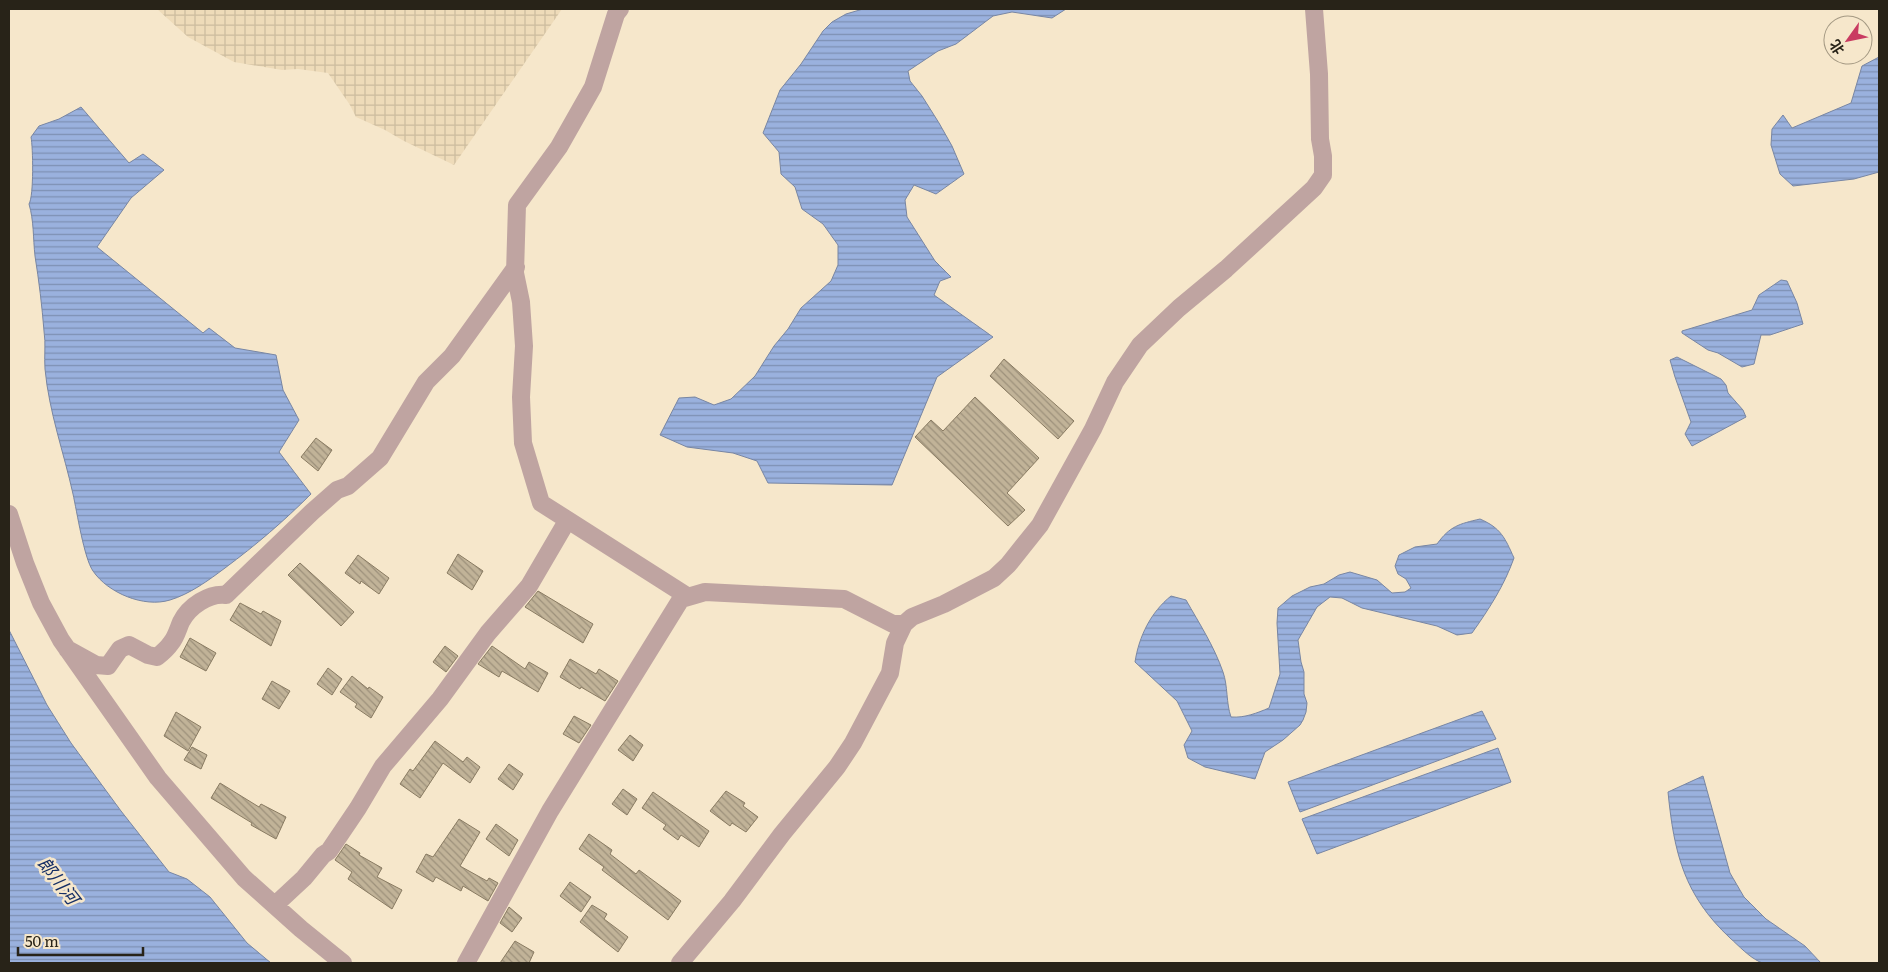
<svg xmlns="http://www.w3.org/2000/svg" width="1888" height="972" font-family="Literata,'Noto Sans SC',serif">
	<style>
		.industrial { fill: url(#industrial-grid) }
		.water { fill: url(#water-rules); stroke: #7886a3 }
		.building { fill: url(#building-back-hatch); stroke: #897b62 }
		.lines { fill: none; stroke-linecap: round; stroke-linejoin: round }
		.minor { stroke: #bfa4a1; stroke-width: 18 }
		.labels { text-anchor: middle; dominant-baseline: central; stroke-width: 5; stroke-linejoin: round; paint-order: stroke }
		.water-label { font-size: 18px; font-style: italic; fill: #173066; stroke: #f6e7cb }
	</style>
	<defs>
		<pattern id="industrial-grid" width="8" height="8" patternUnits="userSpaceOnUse" patternTransform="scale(1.25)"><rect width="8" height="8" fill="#eedbb9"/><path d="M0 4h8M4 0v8" fill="none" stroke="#ccbc9e"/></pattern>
		<pattern id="water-rules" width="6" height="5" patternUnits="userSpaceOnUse" patternTransform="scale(1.25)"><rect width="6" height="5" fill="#9ab1de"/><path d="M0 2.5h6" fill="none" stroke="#7e90b3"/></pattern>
		<pattern id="building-back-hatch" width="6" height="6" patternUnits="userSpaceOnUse" patternTransform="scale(1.25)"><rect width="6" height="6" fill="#c1b398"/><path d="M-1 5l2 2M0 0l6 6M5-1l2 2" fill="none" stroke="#9d917b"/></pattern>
	</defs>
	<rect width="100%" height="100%" fill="#f6e7cb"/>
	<path class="industrial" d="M157,9H562L454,165L404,141L385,130L356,117L350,105L328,73L298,69L282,70L234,62L188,37Z"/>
	<path class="water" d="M863,9H1066L1052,18L1012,12L993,16L956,44L938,51L908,71L910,81L922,96L939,123L952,146L964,174L936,194L914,185L905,200L907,217L935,261L951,277L940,281L934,295L993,337L937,377L892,485L768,483L757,461L733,453L687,447L660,435L679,398L695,397L714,405L731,399L755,376L774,346L788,329L801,308L831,281L838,265V245L823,224L802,209L795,187L781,174L779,152L763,133L780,90L801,64L823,31L832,22L846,14Z
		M1879,57V172L1854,179L1793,186L1780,174L1771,145L1772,129L1783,115L1792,128L1851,103L1862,66Z
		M81,107L129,163L143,154L164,170L131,198L97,247L203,333L209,328L235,348L276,355L283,390L299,420L279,452L311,494C284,521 256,545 225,568C209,580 190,594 170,600C144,608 108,593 93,571C84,558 77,512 73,494C64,453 49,412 45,369C44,356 46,344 44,331C42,306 39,281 35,256C33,238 34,221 29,204C34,196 33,147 31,137L39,126L59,119Z
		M1781,280L1787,281L1797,303L1803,324L1770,335H1761L1754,364L1742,367L1718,353L1708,350L1682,333V331L1752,310L1759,295Z
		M1677,357L1721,379L1726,385L1728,393L1743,410L1746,417L1692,446L1685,434L1691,422L1675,377L1670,360Z
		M1480,519C1501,528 1505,538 1514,558C1504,586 1489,609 1472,633L1457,635L1437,626L1362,608L1342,598L1330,597L1317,607L1298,640L1301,662L1304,672V694L1307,703L1306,712L1303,720L1300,725L1283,740L1265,752L1255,779L1205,767L1188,758L1184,745L1192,731L1177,701L1135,662C1139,636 1151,612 1171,596L1186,600C1199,623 1214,646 1223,672C1228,686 1226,703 1231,717C1245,718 1257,713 1269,708L1280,674L1277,623L1278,608L1292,596L1310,587L1324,584L1339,575L1350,572L1377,580L1392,593L1405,592L1411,588L1406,579L1398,574L1395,566L1399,555L1415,547L1437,544C1450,526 1459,524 1480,519Z
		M9,630L47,705L71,743L121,811L169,872L187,879L210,897L247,943L271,963H9Z
		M1482,711L1496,739L1300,812L1288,782Z
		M1498,748L1511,782L1317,854L1302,819Z
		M1703,776L1730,873L1744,897L1766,919L1805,946L1821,963C1810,963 1768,966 1760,962C1749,957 1739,946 1730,938C1684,895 1674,853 1668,792Z"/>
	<path class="building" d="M1004,359L1074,421L1058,439L990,376Z
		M975,397L1039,458L1007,493L1025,510L1008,526L915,437L931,420L943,431Z
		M316,438L332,450L318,471L301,457Z
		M458,554L483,571L472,590L447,573Z
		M358,555L389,578L379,594L361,581L360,584L345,573Z
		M300,563L354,612L341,626L288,575Z
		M538,591L593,624L583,643L525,607Z
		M240,603L261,614L263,611L281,621L271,646L230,620Z
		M190,638L216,653L206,671L180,657Z
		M445,646L458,656L446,672L433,662Z
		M492,646L525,669L529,662L548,673L538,692L502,671L499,677L478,664Z
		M570,659L596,674L599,669L618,681L605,701L581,687L580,689L560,677Z
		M328,668L342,679L332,695L317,684Z
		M352,676L368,689L369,687L383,697L371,718L355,707L357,704L340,692Z
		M272,681L290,691L279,709L262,699Z
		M176,712L201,727L188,751L164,736Z
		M574,716L591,725L579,743L563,734Z
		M630,735L643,745L633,761L618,750Z
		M435,741L463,762L467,757L480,767L470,783L443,763L420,798L400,784L410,769L413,771Z
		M192,747L207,755L201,769L184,760Z
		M509,764L523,774L513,790L498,779Z
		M220,783L259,807L261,804L286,817L276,839L251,825L252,823L211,798Z
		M623,789L637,799L627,815L612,804Z
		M726,791L745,803L743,806L758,817L746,832L732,823L730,826L710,811Z
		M653,792L709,831L699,847L681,835L678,840L663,829L666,825L642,808Z
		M459,819L480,832L460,866L487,881L489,878L498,883L488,901L463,886L461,891L436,877L433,882L416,872L426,854L433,857Z
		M496,824L518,840L509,856L486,839Z
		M589,834L612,850L610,854L636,874L639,870L681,901L668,920L602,870L604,867L579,849Z
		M346,844L360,853L359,855L382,868L377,877L402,890L392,909L348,879L352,872L335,860Z
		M570,882L591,897L581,912L560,896Z
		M592,905L607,914L604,919L628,937L618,952L580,922Z
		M509,907L522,918L512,932L500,923Z
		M515,941L534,952L529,963H500Z"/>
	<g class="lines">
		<path class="minor" d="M620,9L616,14L593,87L559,147L517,205L515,273L521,302L524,346L521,397L523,443L541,503L687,596
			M9,514L25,563L41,603L61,640L158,778L244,878L301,929L343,963
			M67,649L96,665L108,666L120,649L129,645L148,655L157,657C162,653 167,649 171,643C176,637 178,629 181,622C189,606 209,593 226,595L312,512L337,490L348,486L380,458L426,382L452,356L516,267
			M275,905L304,878L323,855L329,851L358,808L383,766L440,699L488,633L529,586L567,521
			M466,963L550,811L681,599L705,592L844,599L893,624H904
			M680,963L732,901L782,834L837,767L853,743L890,673L895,643L904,624L912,617L944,604L994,578L1008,565L1040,525L1093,429L1115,382L1140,345L1179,308L1226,269L1301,200L1314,188L1323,175V156L1320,139L1319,74L1314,9"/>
	</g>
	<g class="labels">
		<g class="water-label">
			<text transform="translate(59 880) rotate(52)">郎川河</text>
		</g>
	</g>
	<rect width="1888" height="972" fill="none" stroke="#282318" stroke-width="20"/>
	<g transform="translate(1848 40) rotate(237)"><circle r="24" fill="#f6e7cb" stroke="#a49983"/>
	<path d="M0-4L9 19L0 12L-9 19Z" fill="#c93b61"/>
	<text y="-8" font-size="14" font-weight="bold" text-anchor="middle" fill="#282318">北</text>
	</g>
	<path d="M18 947v8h125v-8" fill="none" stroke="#282318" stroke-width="2.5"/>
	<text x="25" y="947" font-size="15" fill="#282318" stroke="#f6e7cb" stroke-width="4" paint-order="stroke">50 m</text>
</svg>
